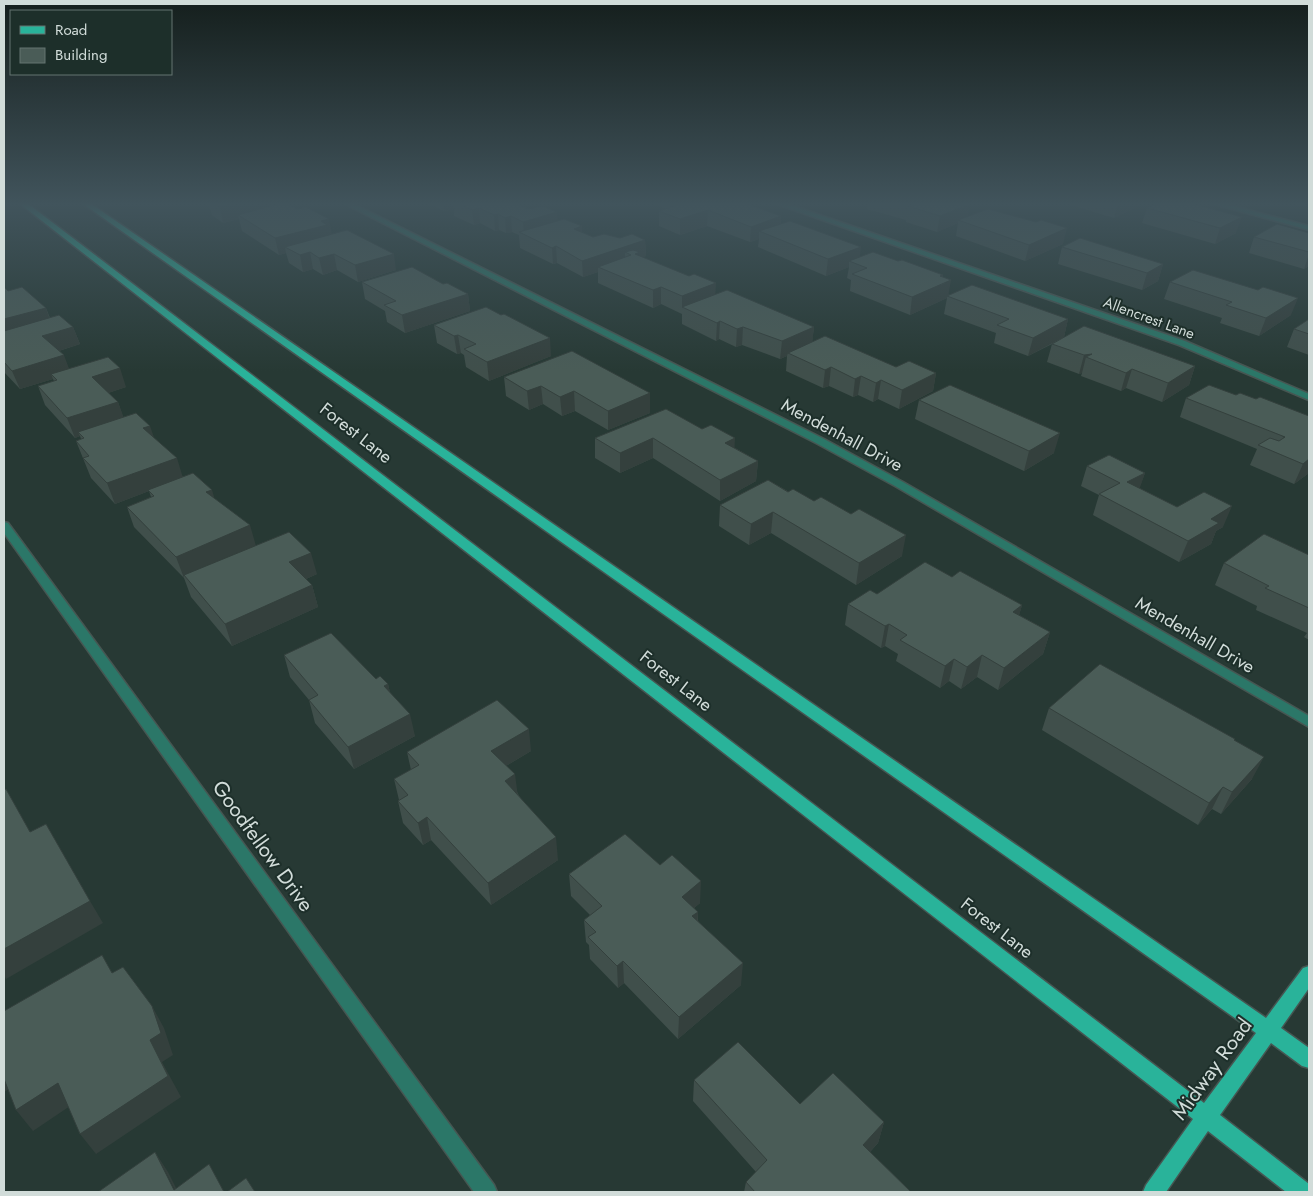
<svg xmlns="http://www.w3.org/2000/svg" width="1313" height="1196" font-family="Jost,sans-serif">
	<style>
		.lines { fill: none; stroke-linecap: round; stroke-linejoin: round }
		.minor-casing { stroke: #465652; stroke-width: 3 }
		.major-casing { stroke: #465652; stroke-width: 3 }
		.minor { fill: #2b7768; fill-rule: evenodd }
		.major { fill: #29b39a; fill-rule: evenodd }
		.wall { fill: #404f4b }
		.shaded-wall { fill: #34403d }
		.building { fill: #4a5c57; stroke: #34403d }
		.labels { text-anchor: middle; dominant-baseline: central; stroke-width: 4; stroke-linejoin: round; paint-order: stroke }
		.far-street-label { font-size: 15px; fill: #d1dcd9; stroke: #1d2f2a }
		.street-label { font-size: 18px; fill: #d1dcd9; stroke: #1d2f2a }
		.near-street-label { font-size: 21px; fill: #d1dcd9; stroke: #1d2f2a }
	</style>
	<rect width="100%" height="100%" fill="#273934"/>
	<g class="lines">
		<g class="minor-casing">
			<path id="minor" d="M343,203H352L824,439L903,482L1309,716V727L895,486L816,443Z
				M774,203H785L1185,341L1309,394V400L1179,345Z
				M1210,203H1222L1309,226V230Z
				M4,522L8,523L494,1185L497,1192H474L4,533Z"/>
		</g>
		<g class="major-casing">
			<path id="major" d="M19,203H27L1204,1103L1256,1033L82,203H90L1266,1018L1303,968L1309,966V988L1281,1028L1309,1048V1068L1302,1066L1271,1043L1220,1115L1309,1184V1192H1286L1208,1131L1166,1192H1143L1146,1185L1193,1119Z"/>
		</g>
		<use href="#minor" class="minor"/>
		<use href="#major" class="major"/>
	</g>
	<path class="wall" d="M206,203H287L332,234L396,270L358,282L337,270L323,275L313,269L303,272L289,263L286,253L279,255L242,231L239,219L223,223L212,215L209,205Z
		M427,203H515L593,237L620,238L645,240L646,256L642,257L715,294L814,327L812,342L896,367L936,373L933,391L899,409L878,399L873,402L858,395L853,397L829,386L823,388L786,371L787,356L780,359L742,345L736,347L719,339L716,341L682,324V314L661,304L653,308L598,283V272L583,277L557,263L553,264L520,248L519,235L512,232L506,233L499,230L495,231L480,223L474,225L454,216V209L444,211Z
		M609,203H626L616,206Z
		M652,203H745L781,216V224L860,257L898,261L943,275V277L949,296L1068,319L1064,337L1195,366L1189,385L1162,402L1126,388L1121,391L1081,376L1082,373L1079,374L1047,362L1052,344L1028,356L994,343L996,333L944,314L947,298L910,315L850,291L851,280L847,278L849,267L826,276L758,247L759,239L750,242L707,226L680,235L659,226V211L666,209Z
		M868,203H967L968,217L1063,244L1025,261L956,236L958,223L937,232L906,222V220L867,209Z
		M1064,203H1142L1141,205L1114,218Z
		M1290,203H1305L1301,206Z
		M1147,208L1236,233L1215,244L1142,223Z
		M1309,233V266L1304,269L1249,253L1254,237Z
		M1062,247L1163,264L1158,281L1142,290L1058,264Z
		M362,282L443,284L468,294L470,311L405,333L387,322L385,311L365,299Z
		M1170,282L1258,290L1291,315L1259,336L1220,323L1222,318L1164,299Z
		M4,287L8,291L46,308L50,318L73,327L80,344L59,351L69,369L126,387L108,393L118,402L123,417L154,438L183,477L214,498L256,546L317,574L306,579L312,585L318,607L232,646L191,597L184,578L134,527L127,507L151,497L149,491L115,504L91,478L76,441L81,439L80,436L75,438L45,405L38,386L54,381L53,379L20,389L4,372Z
		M1309,319V355L1287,347L1294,329Z
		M434,325L551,356L489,381L466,367L464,355L461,353L457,354L437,343Z
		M504,377L650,393V413L608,430L575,411L562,416L543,404L529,410L506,396Z
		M1236,395L1256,399L1309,473L1294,484L1250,465L1257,449L1180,417L1186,398Z
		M919,400L1054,453L1024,471L915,419Z
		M666,409L758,461L756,481L720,501L653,458L620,473L595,458V438Z
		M1087,466L1145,473L1139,488L1177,507L1223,527L1216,531L1211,544L1179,562L1093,515L1099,495L1081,486Z
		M768,480L902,556L856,585L771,533L749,545L719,526L720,505Z
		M1309,555V640L1304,637L1307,633L1256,610L1257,606L1215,585L1224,563Z
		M952,577L1022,605L1019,615L1050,632L1043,654L998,690L977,677L961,689L949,681L940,688L896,661L898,654L885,646L881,648L845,625L848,604L877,594Z
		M284,655L376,679L388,684L390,693L415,736L354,769L315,723L309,700L290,677Z
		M1049,708L1252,779L1221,814L1212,809L1198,825L1042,730Z
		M531,751L506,766L518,794L558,860L491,905L431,840L423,845L403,823L398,801L399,800L394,779L411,770L407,752Z
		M569,874L700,903L694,908L698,912V921L741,985L678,1039L624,983L618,988L590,959L589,945L586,942L584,920L590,915L571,896Z
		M694,1080L884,1122L878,1143L870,1152L911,1192H744L746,1182L756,1172L693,1101Z"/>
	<path class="shaded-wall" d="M236,203H282L238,215L239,219L223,223L220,207Z
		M443,203H453L454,209L444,211Z
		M616,203H626L616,206Z
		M1118,203H1142L1141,205L1114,218Z
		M970,204L967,220H958V223L937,232L940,216Z
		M479,208L480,223L474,225L472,210Z
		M708,210L707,226L680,235V219Z
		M557,212L558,228L524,235L523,222Z
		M498,214L499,230L495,231L494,215Z
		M511,216L512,232L506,233L505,218Z
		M781,216L780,232L759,231V239L750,242L751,227Z
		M1242,217L1236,233L1215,244L1220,228Z
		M329,219L332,235L285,247L286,253L279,255L275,238L321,221Z
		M582,226L583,242L574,229Z
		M1067,228L1063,244L1025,261L1029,245Z
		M645,240L646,256L640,258L625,252V263L598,267V272L583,277L582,261Z
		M556,246L557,263L553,264L552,248Z
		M861,247L859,263L849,261V267L826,276L828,259Z
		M310,252L313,269L303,272L300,255Z
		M334,254L337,270L323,275L319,258Z
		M394,254L396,270L358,282L355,265Z
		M1309,254V266L1304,269Z
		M1163,264L1158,281L1142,290L1147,273Z
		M943,275L941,285L951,280L948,297L947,296V298L910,315L912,297L940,276Z
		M716,283L715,300L682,307V314V296Z
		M661,287V304L653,308V290Z
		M468,294L470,311L405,333L402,315Z
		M1298,298L1291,315L1259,336L1266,318Z
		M46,308L52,326L4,339V319Z
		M1068,319L1064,337L1028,356L1033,338Z
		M720,321L719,339L716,341L717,323Z
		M73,327L80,344L49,354L42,336Z
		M743,327L742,345L736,347L737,329Z
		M814,327L812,345L788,353L787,356L780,359L782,341Z
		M458,335L461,353L457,354L454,336Z
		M550,338L551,356L489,381L487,362Z
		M1092,354L1086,357L1082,373L1079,374L1084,355Z
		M64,355L71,374H51L53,379L20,389L12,371Z
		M1195,366L1189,385L1162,402L1168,383Z
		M831,367L829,386L823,388L825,370Z
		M120,368L126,387L99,396L92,377Z
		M1132,369L1126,388L1121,391L1126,373Z
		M936,373L933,391L899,409L902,390Z
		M861,376L858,395L853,397L855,379Z
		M881,380L878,399L873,402L876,383Z
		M541,386L543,404L529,410L527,391Z
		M574,391L575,411L562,416L560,397Z
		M650,393V413L608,430V411Z
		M118,402L125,421L78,432L80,436L75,438L67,418Z
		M150,426L157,446L143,428Z
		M1060,433L1054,453L1024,471L1029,451Z
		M653,438V458L620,473V453Z
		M735,438L734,458L725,443Z
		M177,458L183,478L115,504L107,483Z
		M1309,459V473L1294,484L1303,464Z
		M758,461L756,481L720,501V480Z
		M1145,473L1138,493L1127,482Z
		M212,490L218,510L206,492Z
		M1232,506L1223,527L1216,531L1211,544L1179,562L1188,541L1211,519Z
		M773,512L771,533L749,545L751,524Z
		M250,525L256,546L184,575V578L176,557Z
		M906,535L902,556L856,585L859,563Z
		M311,553L317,574L295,584L289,562Z
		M312,585L318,607L232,646L225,624Z
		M1022,605L1016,627L1013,612Z
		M889,624L885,646L881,648L885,626Z
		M1050,632L1043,654L998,690L1004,668Z
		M982,655L977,677L961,689L967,667Z
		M954,659L949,681L940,688L945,666Z
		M388,684L393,706L384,686Z
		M410,714L415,736L354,769L348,747Z
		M529,729L531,751L494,773L491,751Z
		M1264,757L1252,779L1221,814L1232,792Z
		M515,774L518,797L505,781Z
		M1223,787L1212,809L1198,825L1209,803Z
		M427,817L431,840L423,845L418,823Z
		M556,837L558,860L491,905L488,883Z
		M701,881L700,903L681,919L682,897Z
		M90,901L103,923L6,979L4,975V949Z
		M698,912L697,934L692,916Z
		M623,961L624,983L618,988L617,966Z
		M743,963L741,985L678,1039L679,1017Z
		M152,1006L164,1028L173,1055L162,1062L181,1097L96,1154L80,1134L150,1040Z
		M4,1072L14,1086L4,1092Z
		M58,1083L73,1104L33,1131L16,1110Z
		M884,1122L878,1143L858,1165L863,1145Z
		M155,1152L168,1172L178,1192H176Z"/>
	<path class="building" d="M213,203H236L220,207Z
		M281,203H287L297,209L306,207L329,219L321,221L327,225L275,238L238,215Z
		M458,203H515L528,209L542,206L557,212L523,222L511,216L505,218L498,214L494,215L479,208L472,210Z
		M683,203H745L781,216L751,227L708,210L680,219L659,211Z
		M906,203H967L970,204L940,216L908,206L912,205Z
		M1157,203H1190L1242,217L1220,228L1147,208Z
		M988,209L1036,222L1041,220L1067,228L1029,245L958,220Z
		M564,219L582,226L574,229L593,237L604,234L620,238L632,234L645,240L582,261L556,246L552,248L519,232Z
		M790,221L861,247L828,259L759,231Z
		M1277,224L1309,233V252L1254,237Z
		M347,230L394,254L355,265L334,254L319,258L310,252L300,255L285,247Z
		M1080,238L1163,264L1147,273L1062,247Z
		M633,250L640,252L635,254L689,276L694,274L716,283L682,296L661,287L653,290L598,267L631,255L625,252Z
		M873,252L898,261L902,260L943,275L940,276L951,280L912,297L852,274L867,268L849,261Z
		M412,267L443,284L447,283L468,294L402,315L384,305L396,301L362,282Z
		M1193,270L1258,290L1263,287L1298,298L1266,318L1226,305L1232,302L1170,282Z
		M972,285L1068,319L1033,338L997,325L1009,319L947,296Z
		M4,287L8,291L22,287L46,308L4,319Z
		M727,290L814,327L782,341L743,327L737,329L720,321L717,323L682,307Z
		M486,307L501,315L504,314L550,338L487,362L464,349L476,344L458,335L454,336L434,325Z
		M59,315L73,327L42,336L64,355L12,371L4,362V331Z
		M1309,319V334L1294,329Z
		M1084,326L1195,366L1168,383L1132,369L1126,373L1086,357L1092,354L1084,355L1052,344Z
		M825,336L896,367L909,361L936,373L902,390L881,380L876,383L861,376L855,379L831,367L825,370L788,353Z
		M572,351L650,393L608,411L574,391L560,397L541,386L527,391L504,377Z
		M108,357L120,368L92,377L118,402L67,418L38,386L57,380L51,374Z
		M950,385L1060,433L1029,451L919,400Z
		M1209,385L1236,395L1240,393L1256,399L1260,397L1309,416V459L1303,464L1258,445L1270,438L1279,441L1285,437L1186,398Z
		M666,409L702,429L711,425L735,438L725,443L758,461L720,480L653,438L620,453L595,438Z
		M136,413L150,426L143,428L177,458L107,483L83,458L89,456L76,441L84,438L78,432Z
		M1109,455L1145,473L1127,482L1177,507L1204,492L1232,506L1211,519L1219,523L1188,541L1099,494L1120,483L1087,466Z
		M193,473L212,490L206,492L250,525L176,557L127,507L154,496L148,490Z
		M768,480L788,492L793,489L814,501L821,497L851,514L859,509L906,535L859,563L773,512L751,524L720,505Z
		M289,532L311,553L289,562L312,585L225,624L184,575Z
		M1264,534L1309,555V608L1265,588L1269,586L1224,563Z
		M925,562L952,577L960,571L1022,605L1013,612L1050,632L1004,668L982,655L967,667L954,659L945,666L900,640L907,635L889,624L885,626L848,604L870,590L877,594Z
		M331,633L376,679L380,676L388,684L384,686L410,714L348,747L309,700L318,695L284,655Z
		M1100,664L1235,739L1234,740L1264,757L1232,792L1223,787L1209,803L1049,708Z
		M497,700L529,729L491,751L515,774L505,781L556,837L488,883L427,817L418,823L398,801L408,795L394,779L419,765L407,752Z
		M6,789L30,832L46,824L90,901L4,949V790Z
		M625,834L660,865L672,855L701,881L682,897L698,912L692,916L743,963L679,1017L623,961L617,966L588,937L596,932L584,920L602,906L569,874Z
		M102,955L112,973L123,967L152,1006L161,1033L150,1040L168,1076L80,1134L58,1083L16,1110L4,1079V1011Z
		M738,1042L800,1104L833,1073L884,1122L863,1145L911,1192H755L746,1182L767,1160L694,1080Z
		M155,1152L174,1190L209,1164L224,1192H98Z
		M246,1178L255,1192H227Z"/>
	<linearGradient id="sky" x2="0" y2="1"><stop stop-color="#151f1d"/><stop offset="0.55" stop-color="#41545c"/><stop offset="1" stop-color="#41545c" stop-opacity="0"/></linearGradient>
	<rect width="1313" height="371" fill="url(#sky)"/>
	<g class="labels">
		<g class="far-street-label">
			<text transform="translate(1149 318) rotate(20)">Allencrest Lane</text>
		</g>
		<g class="street-label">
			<text transform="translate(356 433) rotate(38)">Forest Lane</text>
			<text transform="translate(842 435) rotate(28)">Mendenhall Drive</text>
			<text transform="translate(1195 635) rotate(30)">Mendenhall Drive</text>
			<text transform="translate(676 681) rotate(38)">Forest Lane</text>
			<text transform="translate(997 928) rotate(38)">Forest Lane</text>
		</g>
		<g class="near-street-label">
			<text transform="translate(263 846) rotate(54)">Goodfellow Drive</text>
			<text transform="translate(1212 1069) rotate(-54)">Midway Road</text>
		</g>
	</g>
	<rect width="1313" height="1196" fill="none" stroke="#d1dcd9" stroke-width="10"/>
	<rect x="10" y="10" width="162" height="65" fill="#1d2f2a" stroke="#657470"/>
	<rect x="20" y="26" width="25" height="8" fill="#29b39a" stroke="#657470"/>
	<text x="55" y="35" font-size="15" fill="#d1dcd9">Road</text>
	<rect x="20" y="48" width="25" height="15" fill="#4a5c57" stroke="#657470"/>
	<text x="55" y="60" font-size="15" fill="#d1dcd9">Building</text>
</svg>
